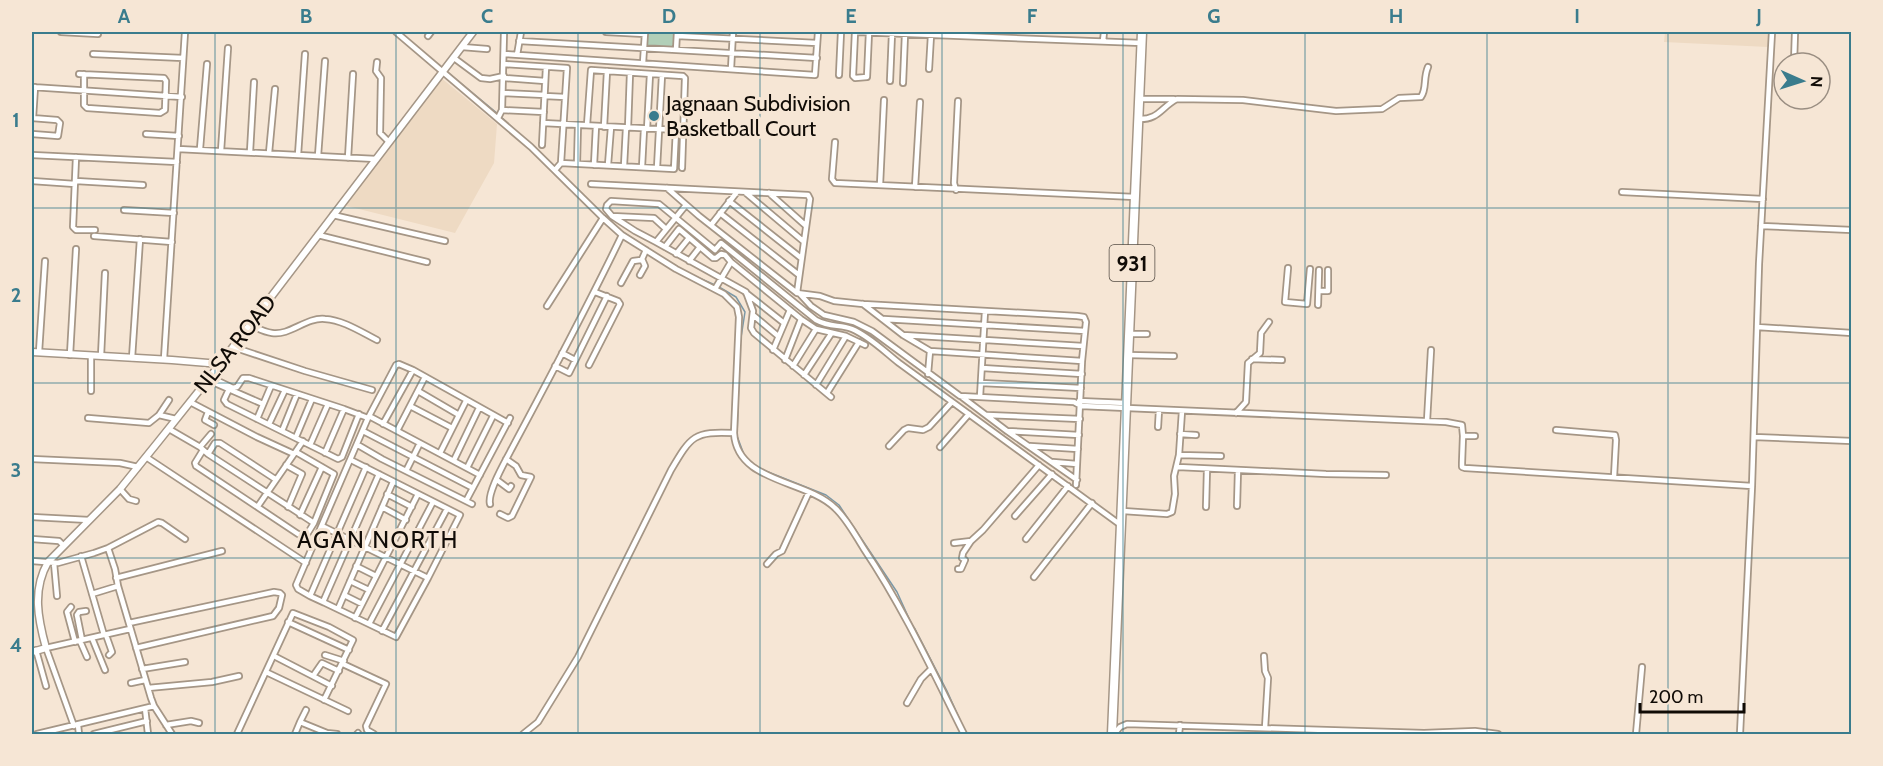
<svg xmlns="http://www.w3.org/2000/svg" width="1883" height="766" font-family="Cabin,sans-serif">
	<style>
		.built { fill: #eedac3 }
		.green { fill: #b1cfb8 }
		.lines { fill: none; stroke-linecap: round; stroke-linejoin: round }
		.stream { stroke: #7c98a6; stroke-width: 1.5 }
		.street-casing { stroke: #a59686; stroke-width: 8 }
		.secondary-casing { stroke: #a59686; stroke-width: 9 }
		.highway-casing { stroke: #a59686; stroke-width: 11 }
		.street { stroke: #fff; stroke-width: 4.5 }
		.secondary { stroke: #fff; stroke-width: 6 }
		.highway { stroke: #fff; stroke-width: 8 }
		.grid { fill: none; stroke: #3a7c8d; stroke-width: 1.5; stroke-opacity: 0.55 }
		.poi-dot { fill: #3a7c8d; stroke: #f6e6d5; stroke-width: 2 }
		.labels { text-anchor: middle; dominant-baseline: central; stroke-width: 6; stroke-linejoin: round; paint-order: stroke }
		.shield { fill: #f6e6d5; stroke: #554d44; stroke-width: 1.5 }
		.shield-label { font-size: 21px; font-weight: bold; fill: #100b06 }
		.poi-label { font-size: 22px; fill: #100b06; stroke: #f6e6d5; text-anchor: start }
		.street-label { font-size: 22px; fill: #100b06; stroke: #f6e6d5 }
		.neighbourhood-label { font-size: 24px; letter-spacing: 1.5px; fill: #100b06; stroke: #f6e6d5 }
		.neatline { fill: none; stroke: #3a7c8d; stroke-width: 2 }
		.grid-label { font-size: 20px; text-anchor: middle; font-weight: bold; fill: #3a7c8d }
	</style>
	<rect width="100%" height="100%" fill="#f6e6d5"/>
	<path class="built" d="M1665,32H1769L1768,47L1664,42Z
		M440,77L497,124L494,163L455,233L343,205Z"/>
	<path class="green" d="M647,32H675L674,47L647,46Z"/>
	<g class="lines">
		<path class="stream" d="M400,32L442,68
			M446,71L498,114
			M501,117L546,159
			M618,229L644,246
			M692,275L715,285
			M719,287L736,297L745,312L740,344L737,436L743,452
			M758,468L826,495L839,505L897,592L912,625L915,629L947,691L960,720"/>
		<g class="street-casing">
			<path id="street" d="M61,32L98,34
				M396,32L531,147L603,218L622,235L676,269L724,294L737,307L739,317L734,433C737,483 805,479 835,508C847,519 855,535 864,549C903,607 933,672 964,734
				M606,32L645,34
				M855,32L853,76L855,78L867,77L869,32
				M857,32L1142,43
				M428,36L431,32
				M677,36L817,43
				M519,41L817,58
				M1103,41L1104,32
				M462,47L487,49
				M676,50L677,32
				M93,54L183,58
				M505,54L815,75
				M517,55L521,32
				M454,58L481,78L490,79L504,76
				M377,62L376,71L381,78L380,133L389,142
				M643,63L645,33
				M1794,63L1795,32
				M504,64L567,68L561,163L555,170
				M731,69L733,32
				M929,69L931,35
				M79,74L164,78L166,81L165,110L160,113L87,108L84,105V74
				M815,75L818,32
				M839,75L841,32
				M504,78L545,81
				M890,81L892,33
				M903,83L905,34
				M32,87L182,97
				M503,93L545,95
				M545,96L565,97
				M1139,99H1174
				M502,110L544,112
				M32,118L57,120L60,123L58,136L32,134
				M33,118L35,87
				M498,118L502,110L504,32
				M1138,119C1159,120 1161,107 1177,99L1243,100L1336,111L1382,109L1399,98L1421,97C1427,89 1423,78 1428,67
				M543,123L678,130
				M587,125L591,70L683,76L685,78L682,168
				M604,127L607,71
				M628,128L630,73
				M647,129L650,74
				M146,134L179,136
				M835,142L832,179L835,183L1135,197
				M542,145L546,67
				M178,149L376,159
				M200,149L207,64
				M221,151L228,48
				M250,152L254,82
				M269,153L275,89
				M32,155L177,162
				M298,155L305,54
				M318,156L325,61
				M76,157L73,227L76,230H95
				M348,158L353,74
				M561,163L674,169L676,130
				M577,164L578,125
				M594,165L596,126
				M608,165L611,127
				M624,166L626,128
				M642,167L644,129
				M657,168L662,75
				M32,181L75,184
				M76,181L143,185
				M591,184L808,195L810,199L797,293
				M880,185L884,100
				M915,187L920,102
				M667,188L699,216L797,293L820,296L834,301L863,304L1077,316L1084,317L1086,322L1082,361L1076,485
				M956,190L954,183L958,101
				M1622,192L1763,199
				M746,193L803,241
				M769,193L805,225
				M729,201L801,258
				M686,205L656,242L746,292L753,311L751,328L754,333L831,397
				M124,210L174,213
				M720,213L799,275
				M333,215L445,241
				M612,216L635,231L656,242
				M711,225L737,192
				M1761,226L1852,230
				M666,229L654,218L612,216L606,209L607,205L611,201L659,204L715,250L721,243L816,320C831,328 839,324 852,329C869,336 885,352 899,363L1118,523
				M318,235L427,262
				M94,236L172,242
				M665,247L679,229L713,258H716L721,254L725,255L731,262L801,319L816,329L846,336L865,345
				M676,254L689,238
				M689,261L700,247
				M1288,268L1285,302L1307,304L1310,269
				M640,275L645,266L642,259L646,250
				M621,283L633,261L641,260
				M715,289L731,262
				M1319,291H1328V270
				M746,293L784,323
				M799,293L811,306L824,315L854,322L872,331L960,396L1074,402L1081,406L1446,422L1462,425L1463,436H1475
				M863,304L903,335L930,351L1082,361
				M1318,305L1319,270
				M547,306L603,218
				M753,315L778,336
				M884,319L1085,331
				M250,325C257,328 264,332 272,333C290,336 306,317 325,319C343,320 361,332 377,340
				M1757,327L1852,333
				M1129,334H1147
				M903,335L1083,346
				M233,347L305,371L372,390
				M773,350L790,310
				M39,352L45,261
				M562,353L575,360
				M70,355L76,249
				M1128,355L1174,356
				M101,356L105,273
				M132,358L140,239
				M164,359L185,32
				M1252,359L1282,360
				M785,360L801,319
				M589,365L620,304L618,301L595,292
				M555,366L569,373L607,296
				M793,366L816,329
				M982,368L1082,374
				M928,374L930,351
				M804,375L831,334
				M210,377L233,388L237,387L243,378H249L344,409L368,418L296,585L298,589L310,596
				M208,380L263,404
				M981,383L1081,388
				M816,385L846,336
				M230,387L224,400L227,404L338,459L342,457L359,414
				M91,391V356
				M418,391L459,415
				M827,393L859,342
				M962,397L1007,431L1077,480
				M980,397L985,311
				M1079,401L1126,403
				M190,402L257,437L294,454
				M410,406L452,428
				M208,412L205,420L214,425
				M1236,413L1246,402L1248,363L1260,353L1261,333L1269,322
				M159,415L176,419
				M987,415L1080,419
				M369,416L480,475
				M88,418L149,423L159,415L169,400
				M368,418L396,365L399,364L413,370L508,423
				M257,419L271,386
				M1427,421L1431,350
				M269,424L285,390
				M383,424L413,370
				M1158,427L1159,410
				M169,429L200,447L208,454L314,523L306,536L298,534L196,466L195,463L203,450
				M1556,430L1615,435L1616,440L1614,477
				M282,431L297,394
				M363,431L473,488
				M397,431L425,377
				M1007,431L1079,435
				M1180,434L1196,435
				M1463,436L1462,463V467L1465,468L1752,486
				M296,437L312,399
				M1754,437L1852,441
				M310,445L328,404
				M358,445L382,459L472,504
				M889,446L904,430L908,428L923,430L929,427L952,402
				M1030,446L1078,449
				M200,447L211,434
				M940,447L969,414
				M296,452L334,474L314,523
				M325,453L344,409
				M440,453L466,401
				M208,454L215,443H220L275,479
				M1179,455L1221,456
				M146,457L306,563
				M32,459L120,463L138,467
				M454,460L479,408
				M1053,462L1077,464
				M286,465L302,474L288,507
				M366,467L310,596L323,602L379,474
				M1178,467L1326,474L1386,475
				M467,468L493,416
				M406,471L420,443
				M497,480L509,489L511,486
				M120,489L129,499L136,501
				M387,494L412,507
				M466,501L510,418
				M490,504C487,492 505,462 511,450C549,379 587,308 622,235
				M258,506L303,441
				M1237,506L1238,470
				M382,507L406,520
				M1206,507L1207,469
				M1123,511L1167,514L1172,512L1175,494L1174,476L1179,455L1182,411
				M500,514L508,518L512,516L531,477L521,475L516,466L506,459
				M300,515L322,467
				M1015,516L1052,474
				M32,517L89,520
				M322,526L428,578L460,515L351,460
				M32,539L59,541L64,546
				M1026,539L1068,486
				M954,543L971,541
				M108,548L115,569L118,586L151,698L154,706L172,734
				M81,556L104,635
				M32,561L58,563L94,553L108,548L158,522L162,523L185,539
				M54,563L57,596
				M767,564L776,554L782,551L809,492
				M356,566L376,576
				M958,569H961L965,560L962,558L963,553L971,541L983,530L1039,465
				M1034,577L1092,503
				M116,578L222,551
				M350,581L369,590
				M92,594L118,586
				M344,595L362,604
				M323,602L396,637L428,578
				M71,607L67,612L75,642
				M338,609L393,482
				M355,618L418,494
				M288,622L349,650
				M129,623L274,592L280,593L282,595L279,608L273,616L136,648
				M369,624L433,502
				M382,631L447,509
				M106,635L112,652L109,655
				M92,638L105,670
				M82,640L77,615L79,612L86,611
				M80,641L87,657
				M36,650L46,686
				M325,655L344,661
				M274,656L332,686
				M1264,656L1265,671L1268,678L1265,728
				M343,664L386,684L366,726L367,730L374,734
				M142,669L185,662
				M266,672L348,711
				M313,676L322,663L339,671
				M131,683L145,680
				M148,688L212,682L239,676
				M907,703L921,679L931,669
				M145,708L148,734
				M300,722L306,710
				M78,725L79,734
				M166,725L191,721L199,723
				M74,726L46,648L130,629
				M37,734L154,706
				M94,734L147,721
				M237,734L293,613L329,627L353,640L324,700
				M295,734L300,722L327,733L337,734
				M357,734L358,733
				M523,734L538,722L578,657L671,470C691,436 694,431 734,433
				M1114,734L1120,727L1127,724L1424,733L1475,731L1498,734
				M1179,734L1180,725
				M1636,734L1642,667
				M1740,734L1752,486L1759,264L1772,32"/>
		</g>
		<g class="secondary-casing">
			<path id="secondary" d="M32,352L172,360L220,364
				M32,652L46,648C38,619 32,590 48,562L120,489L158,442L210,377L473,32"/>
		</g>
		<g class="highway-casing">
			<path id="highway" d="M1112,734L1142,32"/>
		</g>
		<use href="#street" class="street"/>
		<use href="#secondary" class="secondary"/>
		<use href="#highway" class="highway"/>
	</g>
	<path class="grid" d="M215,32V734M396,32V734M578,32V734M760,32V734M942,32V734M1123,32V734M1305,32V734M1487,32V734M1668,32V734M32,208H1852M32,383H1852M32,558H1852"/>
	<circle class="poi-dot" cx="654" cy="116" r="6"/>
	<g class="labels">
		<rect class="shield" x="1109.5" y="245" width="45" height="36" rx="4.5"/>
		<g class="shield-label">
			<text x="1132" y="263">931</text>
		</g>
		<g class="poi-label">
			<text x="666" y="103">Jagnaan Subdivision<tspan x="666" dy="25">Basketball Court</tspan></text>
		</g>
		<g class="street-label">
			<text transform="translate(235 344) rotate(-52)">NLSA ROAD</text>
		</g>
		<g class="neighbourhood-label">
			<text x="378" y="539">AGAN NORTH</text>
		</g>
	</g>
	<rect width="1883" height="766" fill="none" stroke="#f6e6d5" stroke-width="66"/>
	<g transform="translate(1802 81) rotate(93)"><circle r="28" fill="#f6e6d5" stroke="#9a8e82" stroke-width="1.5"/>
	<path d="M0-4.5L10 22L0 15L-10 22Z" fill="#3a7c8d"/>
	<text y="-9" font-size="16" font-weight="bold" text-anchor="middle" fill="#100b06">N</text>
	</g>
	<path d="M1640 703v9h104v-9" fill="none" stroke="#100b06" stroke-width="3"/>
	<text x="1649" y="703" font-size="18" fill="#100b06" stroke="#f6e6d5" stroke-width="4.5" paint-order="stroke">200 m</text>
	<rect x="33" y="33" width="1817" height="700" class="neatline"/>
	<g class="grid-label">
		<text x="124" y="23">A</text>
		<text x="306" y="23">B</text>
		<text x="487" y="23">C</text>
		<text x="669" y="23">D</text>
		<text x="851" y="23">E</text>
		<text x="1032" y="23">F</text>
		<text x="1214" y="23">G</text>
		<text x="1396" y="23">H</text>
		<text x="1577" y="23">I</text>
		<text x="1759" y="23">J</text>
		<text x="16" y="127">1</text>
		<text x="16" y="302">2</text>
		<text x="16" y="477">3</text>
		<text x="16" y="652">4</text>
	</g>
</svg>
